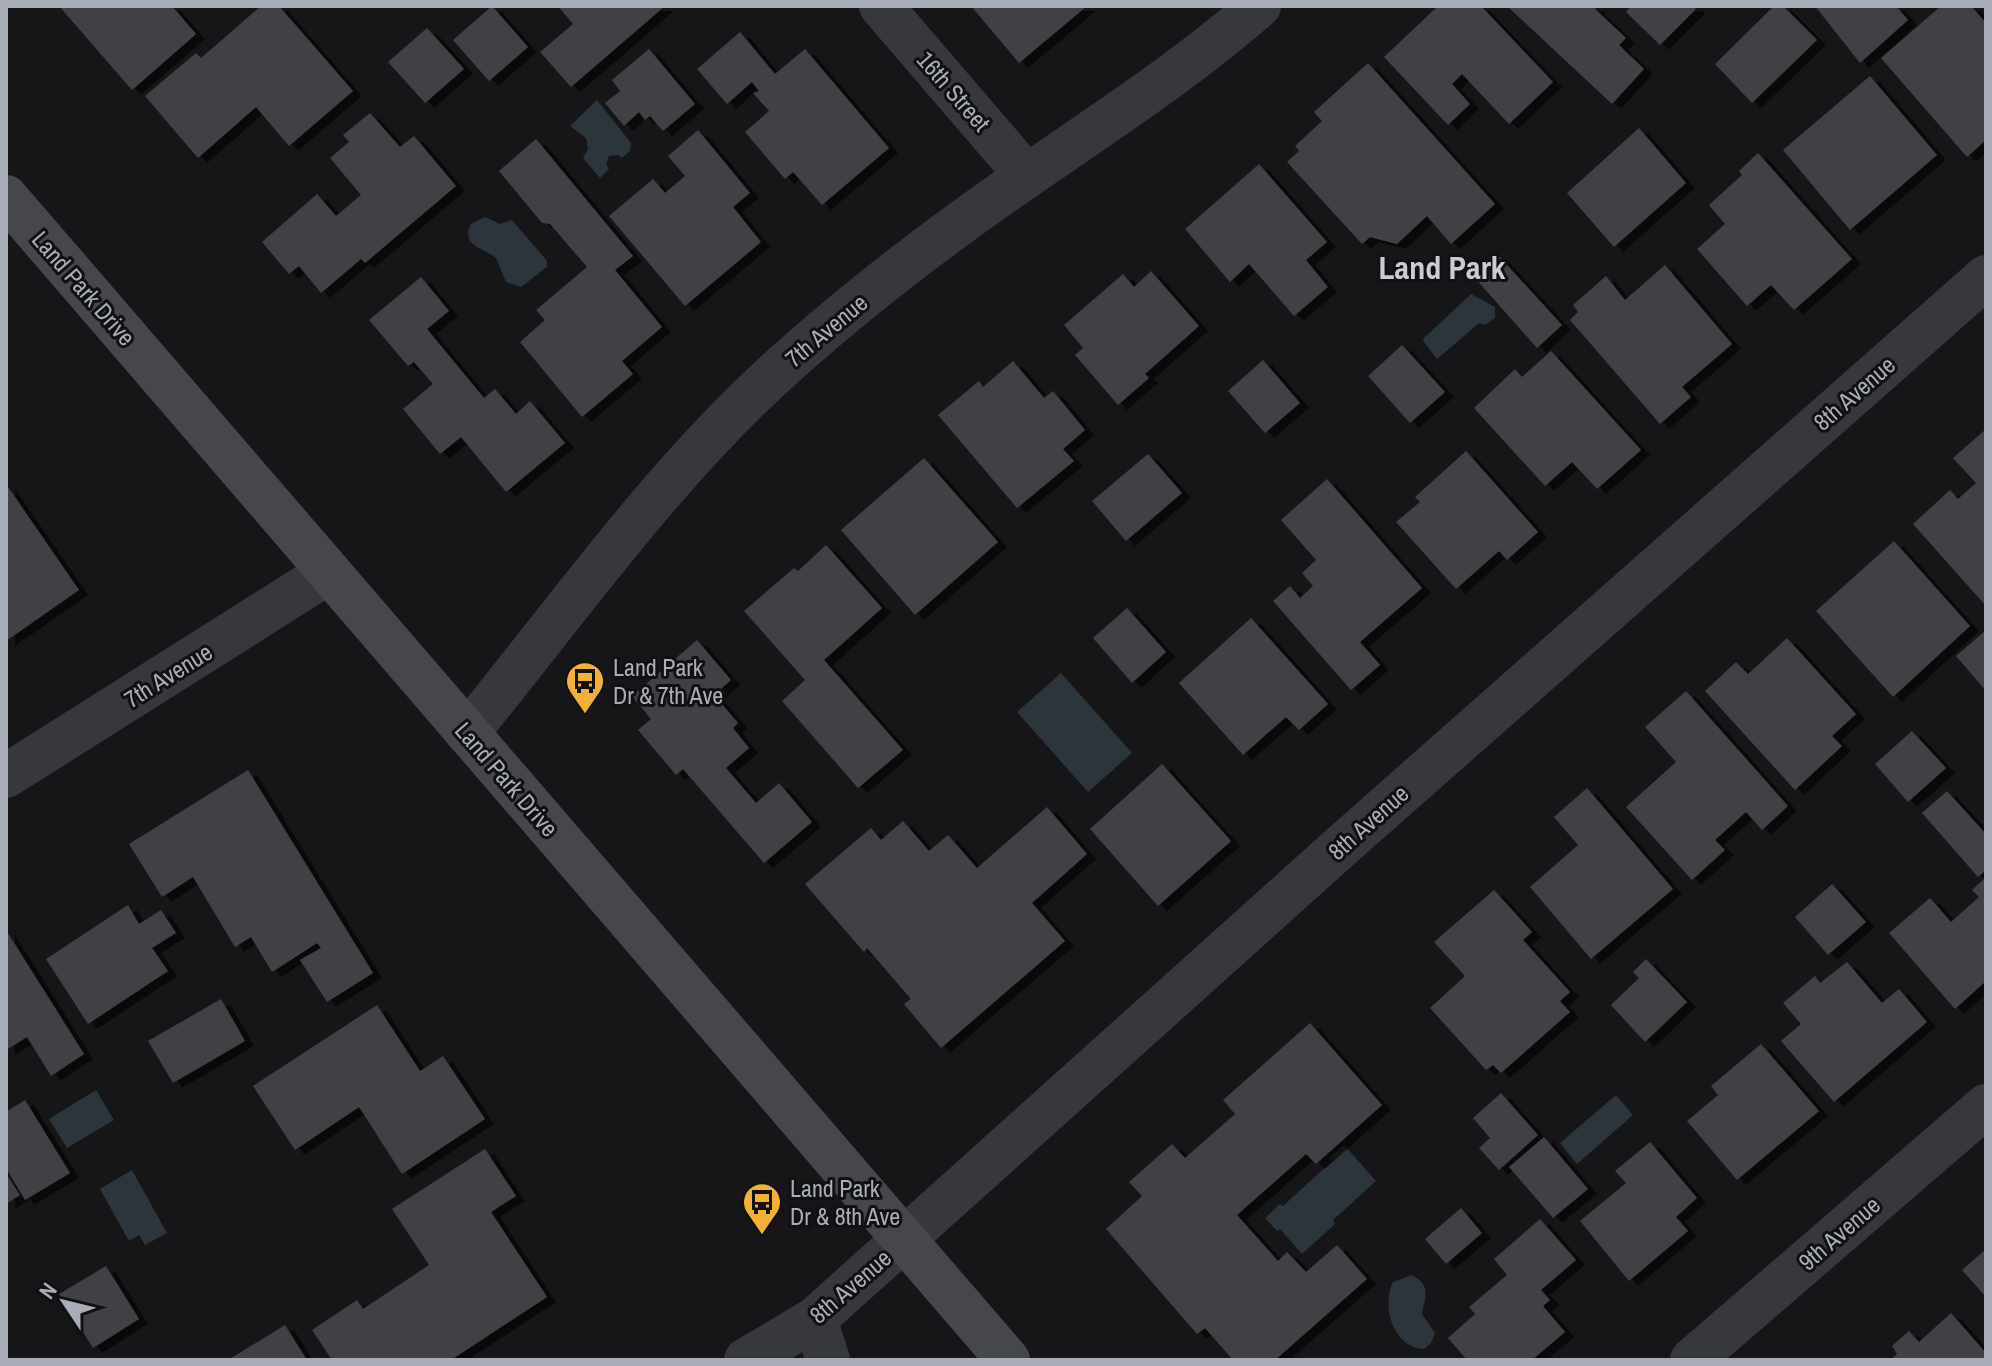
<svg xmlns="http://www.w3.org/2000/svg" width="1992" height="1366" font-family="'Archivo Narrow',sans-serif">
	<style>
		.water { fill: #2c353c }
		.building { fill: #404145; filter: url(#shadow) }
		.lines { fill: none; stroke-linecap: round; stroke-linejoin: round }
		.street { stroke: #37383d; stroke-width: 44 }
		.secondary { stroke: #45474d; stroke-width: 44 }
		.labels { text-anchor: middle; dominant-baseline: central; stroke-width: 6; stroke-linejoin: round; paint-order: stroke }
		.street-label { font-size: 24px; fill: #a8adb8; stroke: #111113 }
		.poi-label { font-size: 24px; fill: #a8adb8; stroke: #111113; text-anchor: start }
		.district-label { font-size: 32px; font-weight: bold; fill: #c9ccd4; stroke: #111113 }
	</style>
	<defs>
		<filter id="shadow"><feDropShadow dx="9" dy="5" stdDeviation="0" flood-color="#0009"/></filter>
	</defs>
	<rect width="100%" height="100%" fill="#161618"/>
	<path class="water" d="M597,100L631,143L630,151L622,158L618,155L609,156L606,164L609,169L600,178L583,158L588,149L586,138L570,126Z
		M485,217L500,224L512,220L547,261V267L521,287L506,282L496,258C483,247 460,246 471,224Z
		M1471,294L1495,307V318L1485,325L1479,323L1437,359L1423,341L1424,338Z
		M1061,673L1132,753L1088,792L1017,712Z
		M96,1090L114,1120L67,1148L49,1119Z
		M1616,1095L1633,1115L1577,1164L1560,1143Z
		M1344,1145L1376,1181L1333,1220L1335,1224L1302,1254L1280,1229L1277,1231L1265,1218L1280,1204L1283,1206L1331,1162L1329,1158Z
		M132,1170L167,1233L145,1245L139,1235L129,1241L100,1189Z
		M1411,1275C1432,1284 1425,1297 1422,1314L1435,1333L1431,1343L1424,1349C1393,1348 1381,1306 1393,1282Z"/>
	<path class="building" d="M59,6H172L196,34L132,90Z
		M261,6H279L353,91L289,146L256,107L198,158L145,96L196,53L201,58Z
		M492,6L528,47L489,81L453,40Z
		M558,6H665L571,87L540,52L573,24Z
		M971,6H1087L1019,63Z
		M1438,6H1481L1553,82L1509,124L1462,74L1452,84L1470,104L1448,125L1384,57Z
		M1507,6H1598L1595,9L1626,38L1619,45L1644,69L1612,104Z
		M1631,6H1693L1696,9L1660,45L1626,12Z
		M1774,6H1783L1817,40L1752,103L1715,64Z
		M1815,6H1896L1908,20L1860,63Z
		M1941,6H1971L1986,23V140L1967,157L1881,58Z
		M427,28L464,69L425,103L388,62Z
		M740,32L775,74L805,49L889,148L822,205L793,172L785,179L745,132L769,111L753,93L759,91L752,82L727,104L697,69Z
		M649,49L695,104L663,131L650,116L645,120L639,112L624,126L605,103L620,91L612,80Z
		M1368,63L1495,204L1451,244L1427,216L1397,244L1370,237L1362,244L1287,162L1299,151L1295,146L1322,121L1314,112Z
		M1870,76L1937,155L1850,230L1783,150Z
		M370,113L400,147L414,136L456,186L365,263L361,259L321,293L299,266L289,274L262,242L317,194L336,216L361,195L330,158L349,142L343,135Z
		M1639,128L1686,183L1614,247L1567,193Z
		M698,130L750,193L733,207L761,242L685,306L609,216L653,179L665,193L685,176L668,156Z
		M536,139L633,256L615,270L662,327L622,361L633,374L582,417L520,342L545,320L536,310L587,267L550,224L542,223L499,171Z
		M1758,153L1852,259L1794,310L1771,285L1747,306L1697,249L1725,224L1709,205L1742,175L1739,171Z
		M1259,164L1327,242L1306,260L1328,287L1294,316L1249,264L1230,282L1185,229Z
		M1498,255L1562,325L1537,348L1474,277Z
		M1665,265L1732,344L1682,387L1691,397L1660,424L1570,320L1578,312L1573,305L1606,276L1625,300Z
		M1151,271L1199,326L1145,374L1149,378L1118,405L1075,355L1083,348L1064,325L1123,274L1134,287Z
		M421,277L449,311L427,329L484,398L495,389L516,414L530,401L565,443L506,492L461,437L440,454L403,409L433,384L414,362L408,366L369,320Z
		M1402,345L1445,392L1410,423L1368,376Z
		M1551,351L1641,450L1597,489L1572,462L1545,486L1474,408L1515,369L1522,377Z
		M1263,360L1300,403L1265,433L1228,391Z
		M1013,361L1044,398L1053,391L1085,430L1063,449L1074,461L1017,508L938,415L979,381L983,387Z
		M1986,429V606L1913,524L1950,490L1958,499L1976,483L1953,458Z
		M1466,451L1538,532L1507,560L1499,551L1456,589L1396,522L1420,502L1415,497Z
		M1148,454L1182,493L1126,541L1092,501Z
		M924,458L998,542L915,615L841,530Z
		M1327,479L1422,588L1360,642L1380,665L1351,690L1273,601L1290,586L1300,598L1313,586L1302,573L1316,560L1281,520Z
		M6,484L79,590L6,641Z
		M1894,541L1970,626L1893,697L1816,611Z
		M826,545L882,608L824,660L903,750L858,788L782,701L805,680L744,611L794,568L798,571Z
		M1127,608L1166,652L1132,683L1093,638Z
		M1251,618L1328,704L1299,730L1286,717L1243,755L1179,683Z
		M1986,630V691L1956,656Z
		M1787,638L1856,714L1832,736L1842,746L1795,790L1705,691L1736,662L1748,674Z
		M697,640L731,680L714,695L738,723L733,728L749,748L726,768L756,803L779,783L812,822L764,863L683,769L676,775L638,730L651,719L632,696Z
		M1686,691L1788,806L1762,830L1746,812L1715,840L1725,850L1692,880L1626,807L1676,762L1645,727Z
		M1912,731L1946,768L1908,802L1875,764Z
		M1162,764L1231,841L1158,906L1090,829Z
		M248,770L373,973L327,1002L300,960L321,948L317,943L272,972L251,937L235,947L193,877L162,897L129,844Z
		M1587,788L1673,889L1591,959L1530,887L1578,845L1554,817Z
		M1947,791L1986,834V870L1978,877L1922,813Z
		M1047,807L1087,854L1032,903L1065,941L941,1048L904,1004L911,999L867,948L864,952L805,884L871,828L881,840L903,821L929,851L948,835L977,868Z
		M1986,877V981L1955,1009L1889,933L1930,898L1951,922L1979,897L1972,890Z
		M1832,884L1866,922L1828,955L1795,917Z
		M1494,890L1532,932L1523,940L1570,992L1560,1001L1570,1012L1501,1073L1493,1065L1486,1070L1430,1008L1465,976L1434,942Z
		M128,905L139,924L161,910L176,933L152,948L168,971L88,1024L46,959Z
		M6,930L84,1054L51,1076L27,1037L6,1050Z
		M1646,959L1687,1002L1645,1042L1611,1005L1639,978L1633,972Z
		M1847,962L1882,1003L1899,989L1927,1022L1834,1102L1781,1041L1801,1024L1783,1003L1815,976L1820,983Z
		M221,999L245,1041L173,1083L148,1041Z
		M377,1005L420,1071L443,1056L485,1119L402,1174L359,1107L295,1150L253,1086Z
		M1310,1023L1382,1105L1316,1164L1306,1154L1237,1215L1278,1261L1287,1252L1306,1272L1337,1245L1367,1279L1275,1360H1233L1205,1328L1197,1334L1106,1229L1142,1196L1129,1182L1172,1144L1185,1158L1235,1114L1223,1100Z
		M1761,1044L1819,1111L1737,1180L1687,1121L1718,1095L1711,1086Z
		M1501,1093L1538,1135L1499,1170L1479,1148L1490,1138L1473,1118Z
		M25,1100L70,1173L25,1200L6,1168V1112Z
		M1544,1137L1588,1189L1553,1218L1509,1167Z
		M1650,1142L1697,1198L1676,1217L1688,1231L1629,1281L1580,1221L1626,1183L1615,1171Z
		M485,1149L516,1196L491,1212L547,1297L451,1360H332L312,1330L357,1300L363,1309L429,1265L392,1209Z
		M6,1174L20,1195L6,1204Z
		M1461,1208L1482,1233L1446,1264L1425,1239Z
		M1540,1219L1576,1260L1541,1290L1550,1300L1543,1306L1565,1332L1532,1360H1467L1448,1338L1475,1314L1469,1307L1507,1275L1494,1259Z
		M1986,1249V1297L1962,1270Z
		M106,1266L139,1319L93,1348L59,1294Z
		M1951,1313L1986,1353V1360H1890L1897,1354L1892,1346L1909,1331L1919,1342Z
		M285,1325L307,1360H228Z"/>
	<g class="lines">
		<path class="street" d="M881,6L1027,176
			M467,733C571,606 667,468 791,359C866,292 947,231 1030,174C1108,120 1187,69 1259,6
			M6,776L329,572
			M815,1319L828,1360
			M746,1360L815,1319L1346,842L1986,277
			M1692,1360L1986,1106"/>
		<path class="secondary" d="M6,197L1008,1360"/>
	</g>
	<defs>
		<g id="bus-pin" transform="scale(2)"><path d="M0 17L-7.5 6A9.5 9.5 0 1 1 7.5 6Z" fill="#f2b134" stroke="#111113"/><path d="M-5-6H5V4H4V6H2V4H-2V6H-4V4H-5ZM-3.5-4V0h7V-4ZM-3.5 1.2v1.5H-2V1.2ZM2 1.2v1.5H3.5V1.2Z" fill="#111"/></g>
	</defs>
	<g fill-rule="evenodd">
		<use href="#bus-pin" x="585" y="681"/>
		<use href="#bus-pin" x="762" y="1202"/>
	</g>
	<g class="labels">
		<g class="street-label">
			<text transform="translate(954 91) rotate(49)">16th Street</text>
			<text transform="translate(84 288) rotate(49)">Land Park Drive</text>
			<text transform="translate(826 330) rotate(-40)">7th Avenue</text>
			<text transform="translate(1854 393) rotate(-41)">8th Avenue</text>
			<text transform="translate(168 675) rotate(-32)">7th Avenue</text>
			<text transform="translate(507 779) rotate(49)">Land Park Drive</text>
			<text transform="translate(1368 822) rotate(-42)">8th Avenue</text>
			<text transform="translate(1839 1233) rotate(-41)">9th Avenue</text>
			<text transform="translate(850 1286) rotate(-41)">8th Avenue</text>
		</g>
		<g class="poi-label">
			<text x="613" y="667">Land Park<tspan x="613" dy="28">Dr &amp; 7th Ave</tspan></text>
			<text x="790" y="1188">Land Park<tspan x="790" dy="28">Dr &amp; 8th Ave</tspan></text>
		</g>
		<g class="district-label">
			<text x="1442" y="267">Land Park</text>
		</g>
	</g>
	<rect width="1992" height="1366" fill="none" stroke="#a8adb8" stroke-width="16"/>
	<g transform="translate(64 1302) rotate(305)" stroke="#111113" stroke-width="6" paint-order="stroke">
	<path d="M0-6L14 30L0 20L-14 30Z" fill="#a8adb8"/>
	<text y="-12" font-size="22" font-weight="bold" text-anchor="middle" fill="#a8adb8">N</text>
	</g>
</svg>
